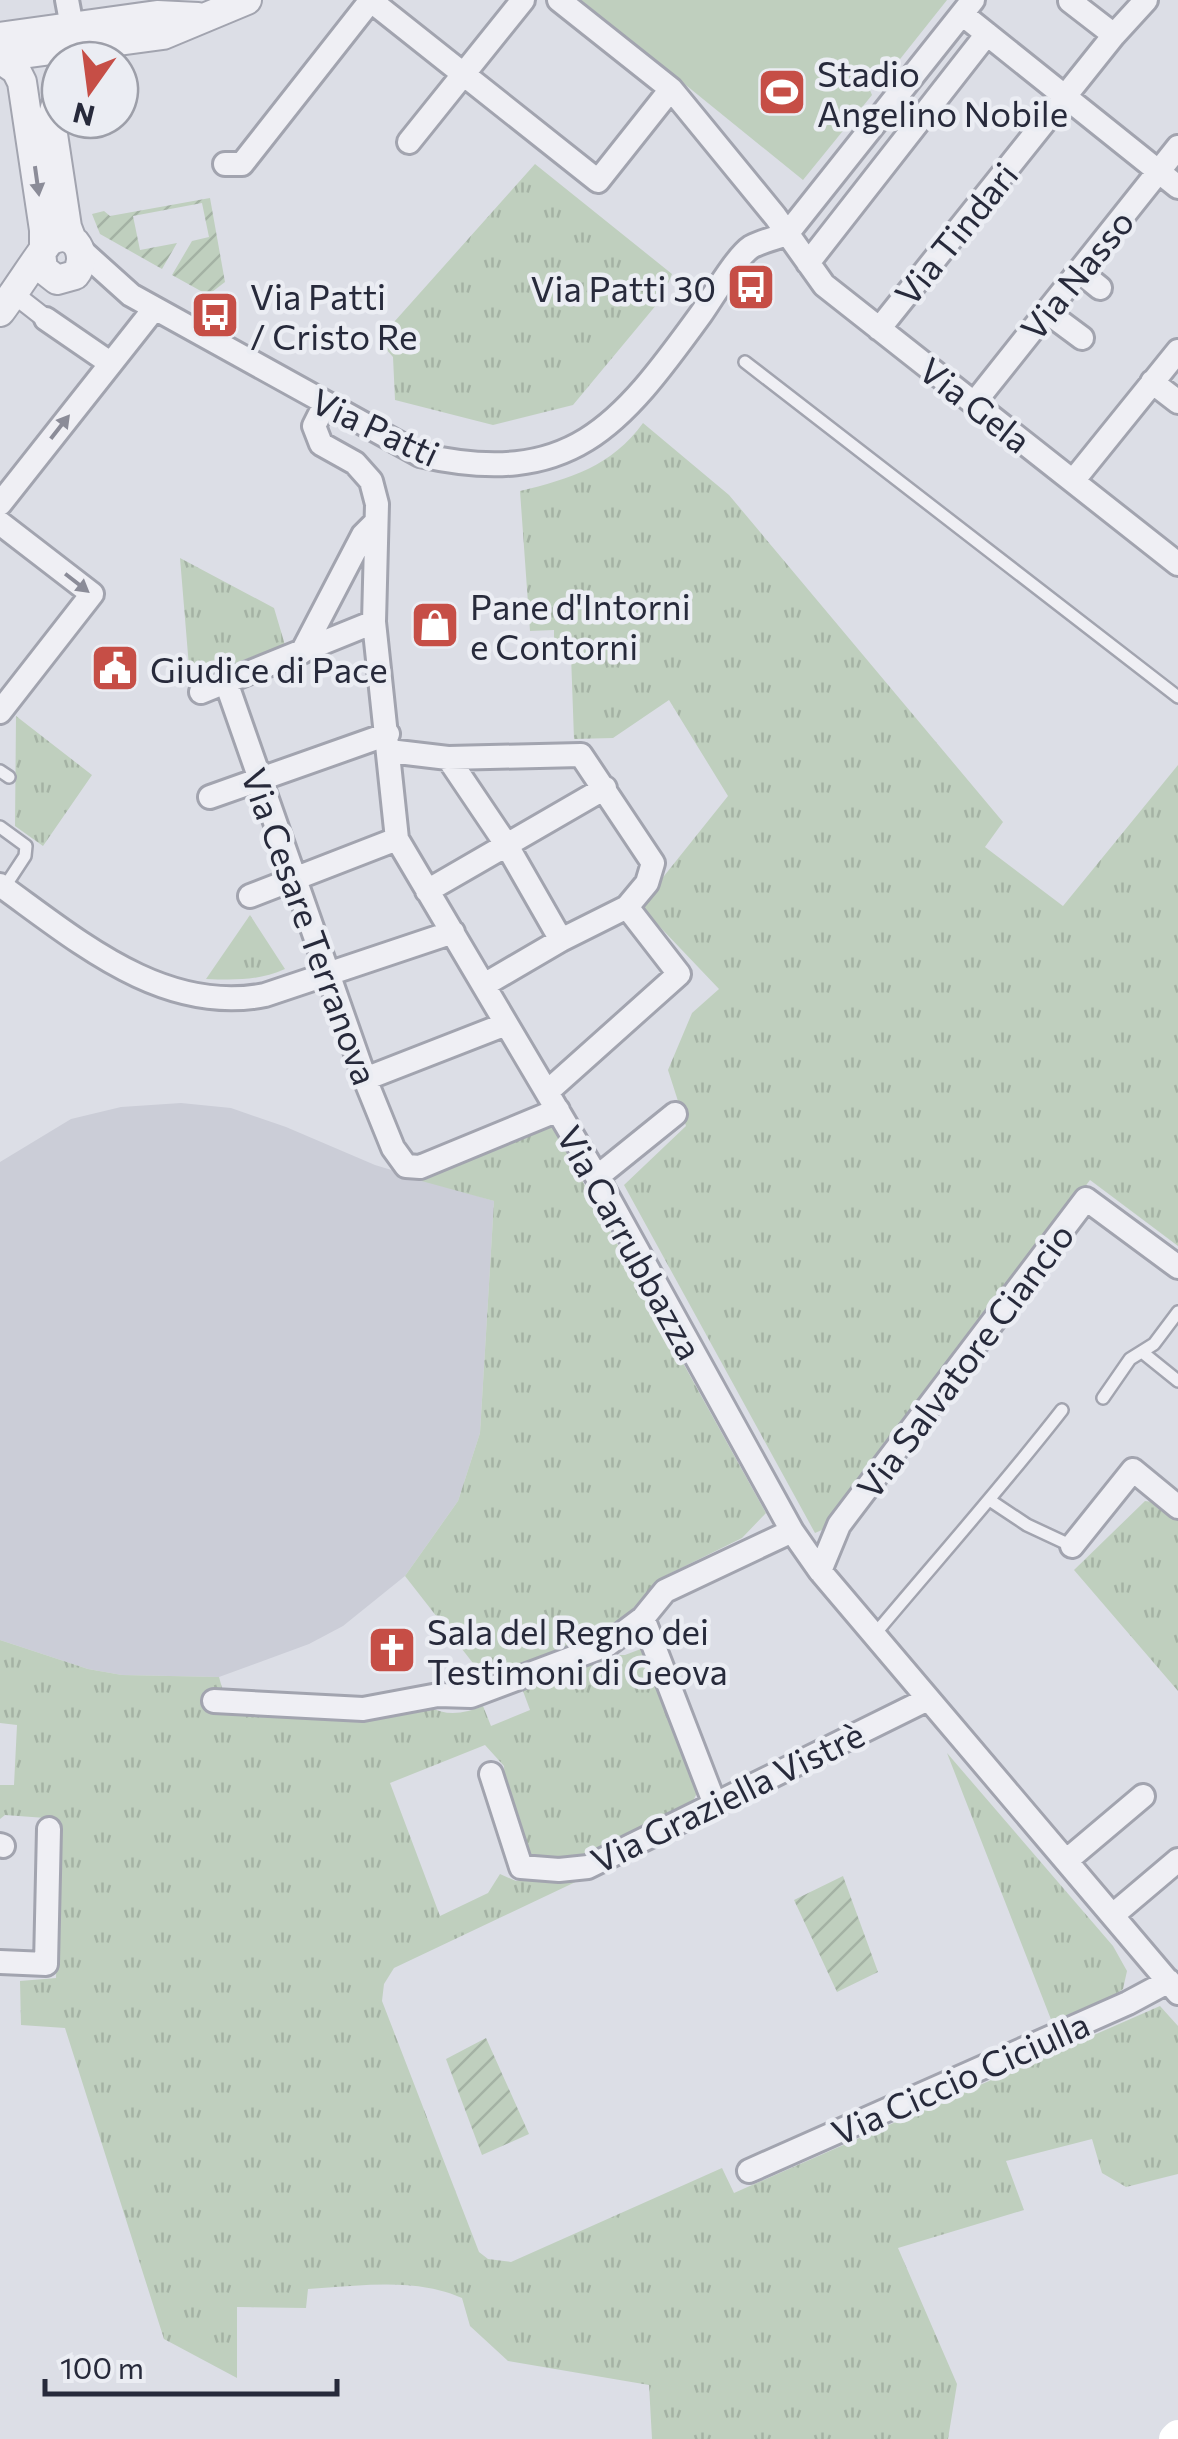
<svg xmlns="http://www.w3.org/2000/svg" width="1178" height="2439" font-family="Commissioner,sans-serif">
	<style>
		.built { fill: #cbcdd7 }
		.grass { fill: url(#grass-tufts) }
		.garden { fill: url(#garden-furrows) }
		.pitch { fill: #bfcfbe }
		.lines { fill: none; stroke-linecap: round; stroke-linejoin: round }
		.service-casing { stroke: #a2a4af; stroke-width: 16 }
		.pedestrian-casing { stroke: #a2a4af; stroke-width: 22 }
		.minor-casing { stroke: #a2a4af; stroke-width: 28 }
		.tertiary-casing { stroke: #a2a4af; stroke-width: 32 }
		.service { stroke: #efeff4; stroke-width: 11 }
		.pedestrian { stroke: #efeff4; stroke-width: 18 }
		.minor { stroke: #efeff4; stroke-width: 22 }
		.tertiary { stroke: #efeff4; stroke-width: 28 }
		.secondary { stroke: #fff; stroke-width: 32 }
		.oneway { fill: #8b8c98 }
		.labels { text-anchor: middle; dominant-baseline: central; stroke-width: 9; stroke-linejoin: round; paint-order: stroke }
		.poi-label { font-size: 35px; fill: #272a3b; stroke: #ebedf3; text-anchor: start }
		.street-label { font-size: 35px; fill: #272a3b; stroke: #ebedf3 }
	</style>
	<defs>
		<pattern id="grass-tufts" width="24" height="20" patternUnits="userSpaceOnUse" patternTransform="scale(2.5)"><rect width="24" height="20" fill="#bfcfbe"/><path d="M3 7l-1-3M5 7V3M7 7l1-3M15 17l-1-3M17 17v-4M19 17l1-3" fill="none" stroke="#a4b2a4"/></pattern>
		<pattern id="garden-furrows" width="10" height="10" patternUnits="userSpaceOnUse" patternTransform="scale(2.5)"><rect width="10" height="10" fill="#bfcfbe"/><path d="M-1 1l2-2M0 10L10 0M9 11l2-2" fill="none" stroke="#a4b2a4"/></pattern>
	</defs>
	<rect width="100%" height="100%" fill="#dcdee6"/>
	<path class="built" d="M181,1103L231,1108L286,1127L375,1165L494,1201L480,1433L458,1501L405,1576L343,1626L309,1644L219,1677L122,1675L88,1669L0,1640V1162L71,1119L121,1107Z"/>
	<path class="grass" d="M535,164L672,274L662,298L573,405L493,425L395,400L393,357L378,340Z
		M643,423L729,495L1003,822L985,847L1063,906L1178,765V1246L1090,1180L831,1526L815,1533L624,1185L686,1126L668,1070L692,1013L719,989L640,906L728,796L669,700L613,738L574,739L571,655L554,654V630L530,631L520,491C570,479 612,466 643,423Z
		M180,558L274,608L285,645L190,679Z
		M16,716L92,775L43,846L15,826Z
		M250,915L285,969C258,981 234,980 206,979Z
		M552,1126L766,1513L742,1538L667,1575L604,1637L499,1674L476,1667L405,1576L458,1501L480,1433L494,1201L418,1180Z
		M1145,1501L1159,1503L1178,1519V1691L1074,1570Z
		M0,1640L88,1669L122,1675L219,1677L224,1695L205,1693L206,1708L430,1707C447,1717 466,1713 483,1706L491,1726L530,1710L523,1691L606,1655H625L646,1647L699,1789L692,1803L588,1859L559,1862L530,1857L505,1784L504,1766L485,1745L390,1783L440,1916L488,1893L500,1874L516,1881L532,1876L586,1877L394,1968L384,1984L382,2001L479,2252L488,2259L511,2262L722,2168L734,2193L1160,2006L1178,2026V2174L1126,2187L1102,2173L1092,2139L1006,2161L1024,2210L898,2248L957,2384L948,2439H652L649,2385L508,2361L470,2326L462,2298C414,2277 359,2286 308,2289L306,2308L237,2307V2378L164,2339L65,2028L21,2025L20,1981L56,1978L59,1819L5,1815L0,1819V1785H14L17,1725L0,1723Z
		M947,1753L1113,1946L1127,1971L1123,1989L1116,1994L1052,2022Z"/>
	<path class="garden" d="M210,198L225,282L208,295L172,275L192,241L209,237L202,203L133,216L140,250L177,243L162,269L100,234L92,214L104,211L110,216Z
		M843,1876L878,1972L837,1992L794,1900Z
		M486,2038L529,2134L482,2155L446,2059Z"/>
	<path class="pitch" d="M581,0H947L885,78L877,77L869,88L872,95L803,180Z"/>
	<g class="lines">
		<g class="service-casing">
			<path id="service" d="M745,362L1178,697
				M0,771L9,777
				M0,827L26,846L25,856L4,888
				M1142,1352L1178,1381
				M1103,1398L1130,1359L1154,1344L1178,1312
				M991,1501L1027,1525L1072,1546
				M874,1635C937,1560 1002,1487 1062,1410"/>
		</g>
		<g class="pedestrian-casing">
			<path id="pedestrian" d="M14,294L46,319"/>
		</g>
		<g class="minor-casing">
			<path id="minor" d="M67,0L72,27
				M370,0L598,181L671,89
				M559,0L671,89L775,216L824,285L1178,564
				M1070,1L1114,35
				M962,14L1178,187
				M409,142L523,0
				M225,164H242L371,0
				M787,234L973,0
				M81,250L131,295L420,455C571,489 619,427 701,314C713,297 736,257 751,247C762,241 776,238 787,234
				M808,263L987,34
				M1079,271L1100,288
				M1047,312L1082,338
				M46,319L110,363
				M879,329L1114,35L1146,0
				M1152,382L1178,402
				M975,402L1178,147
				M325,404L314,426L321,444L355,463L371,481L377,504L374,622L397,839L597,1177L792,1531L820,1571L1178,1993
				M1073,481L1178,351
				M0,504L154,309
				M0,523L92,594L0,712
				M302,652L363,535L376,522
				M226,682L365,1079L393,1148L406,1166L420,1167L558,1110
				M201,692L374,622
				M389,751L448,758L581,755L653,863L647,883L627,907L561,940L484,985
				M448,758L506,844L561,940
				M210,797L388,734
				M0,885C78,941 163,1015 265,995L453,932
				M427,891L605,788
				M250,896L397,839
				M365,1079L506,1024
				M547,1092L679,974L627,907
				M597,1177L675,1114
				M1072,1546L1133,1470L1178,1507
				M820,1571L839,1525L1086,1199L1178,1267
				M643,1618L714,1802
				M214,1701L363,1709L438,1695L471,1696L607,1645L643,1618L665,1591L792,1531
				M491,1774L521,1867L559,1870L588,1867L928,1699
				M0,1845L3,1846
				M1066,1861L1143,1796
				M1113,1915L1178,1860
				M0,1962L46,1964L49,1829
				M749,2171L1128,2003L1169,1981"/>
		</g>
		<g class="tertiary-casing">
			<path id="tertiary" d="M0,37L157,15L198,17
				M0,57L163,35L247,0
				M0,59L16,70L22,82L44,230V247
				M60,91L51,121L67,227L72,240
				M0,312C9,301 46,244 50,241C75,226 90,257 75,275L57,280L43,269L41,253"/>
		</g>
		<use href="#service" class="service"/>
		<use href="#pedestrian" class="pedestrian"/>
		<use href="#minor" class="minor"/>
		<use href="#tertiary" class="tertiary"/>
		<path class="secondary" d="M1175,2439L1178,2436"/>
	</g>
	<defs><path id="oneway-solid" d="M-6-.8H1V-3.2L6.5 0L1 3.2V.8H-6Z" transform="scale(2.5)"/></defs>
	<g class="oneway">
		<use href="#oneway-solid" transform="translate(37 181) rotate(82)"/>
		<use href="#oneway-solid" transform="translate(60 427) rotate(-52)"/>
		<use href="#oneway-solid" transform="translate(77 583) rotate(38)"/>
	</g>
	<defs>
		<g id="stadium-square" transform="scale(2.5)"><rect x="-9" y="-9" width="18" height="18" rx="4" fill="#c64e46" stroke="#ebedf3"/><path d="M0-5a6.5 5 0 1 0 0 10a6.5 5 0 1 0 0-10ZM-3.5-1.8h7v3.6h-7Z" fill="#fff"/></g>
		<g id="bus-square" transform="scale(2.5)"><rect x="-9" y="-9" width="18" height="18" rx="4" fill="#c64e46" stroke="#ebedf3"/><path d="M-5-6H5V4H4V6H2V4H-2V6H-4V4H-5ZM-3.5-4V0h7V-4ZM-3.5 1.2v1.5H-2V1.2ZM2 1.2v1.5H3.5V1.2Z" fill="#fff"/></g>
		<g id="shop-square" transform="scale(2.5)"><rect x="-9" y="-9" width="18" height="18" rx="4" fill="#c64e46" stroke="#ebedf3"/><path d="M-5-2.5h2.3a2.7 3.5 0 0 1 5.4 0H5L5.5 6h-11ZM-1.5-2.5h3a1.5 2.3 0 0 0-3 0Z" fill="#fff"/></g>
		<g id="civic-square" transform="scale(2.5)"><rect x="-9" y="-9" width="18" height="18" rx="4" fill="#c64e46" stroke="#ebedf3"/><path d="M-.6-6.5H3V-4.5H.6V-3L4-1V1h2V6H-6V1h2V-1L-.6-3ZM-1.2 2.5V6h2.4V2.5Z" fill="#fff"/></g>
		<g id="church-square" transform="scale(2.5)"><rect x="-9" y="-9" width="18" height="18" rx="4" fill="#c64e46" stroke="#ebedf3"/><path d="M-1.2-6h2.4v3.5h3.3v2.4h-3.3V6h-2.4V-.1h-3.3v-2.4h3.3Z" fill="#fff"/></g>
	</defs>
	<g fill-rule="evenodd">
		<use href="#stadium-square" x="782" y="92"/>
		<use href="#bus-square" x="751" y="287"/>
		<use href="#bus-square" x="215" y="315"/>
		<use href="#shop-square" x="435" y="625"/>
		<use href="#civic-square" x="115" y="668"/>
		<use href="#church-square" x="392" y="1650"/>
	</g>
	<g class="labels">
		<g class="poi-label">
			<text x="817" y="72">Stadio<tspan x="817" dy="40">Angelino Nobile</tspan></text>
			<text x="716" y="287" text-anchor="end">Via Patti 30</text>
			<text x="250" y="295">Via Patti<tspan x="250" dy="40">/ Cristo Re</tspan></text>
			<text x="470" y="605">Pane d'Intorni<tspan x="470" dy="40">e Contorni</tspan></text>
			<text x="150" y="668">Giudice di Pace</text>
			<text x="427" y="1630">Sala del Regno dei<tspan x="427" dy="40">Testimoni di Geova</tspan></text>
		</g>
		<g class="street-label">
			<text transform="translate(955 233) rotate(-51)">Via Tindari</text>
			<text transform="translate(1076 274) rotate(-51)">Via Nasso</text>
			<text transform="translate(976 404) rotate(38)">Via Gela</text>
			<text transform="translate(376 426) rotate(25)">Via Patti</text>
			<text transform="translate(311 926) rotate(70)">Via Cesare Terranova</text>
			<text transform="translate(631 1242) rotate(61)">Via Carrubbazza</text>
			<text transform="translate(964 1360) rotate(-53)">Via Salvatore Ciancio</text>
			<text transform="translate(727 1796) rotate(-26)">Via Graziella Vistrè</text>
			<text transform="translate(960 2077) rotate(-24)">Via Ciccio Ciciulla</text>
		</g>
	</g>
	<g transform="translate(90 90) rotate(194)"><circle r="48" fill="#ebedf3" stroke="#9d9fa9" stroke-width="2.5"/>
	<path d="M0-8L18 38L0 25L-18 38Z" fill="#c64e46"/>
	<text y="-15" font-size="28" font-weight="bold" text-anchor="middle" fill="#272a3b">N</text>
	</g>
	<path d="M45 2379v15h292v-15" fill="none" stroke="#272a3b" stroke-width="5"/>
	<text x="60" y="2379" font-size="30" fill="#272a3b" stroke="#ebedf3" stroke-width="8" paint-order="stroke">100 m</text>
</svg>
